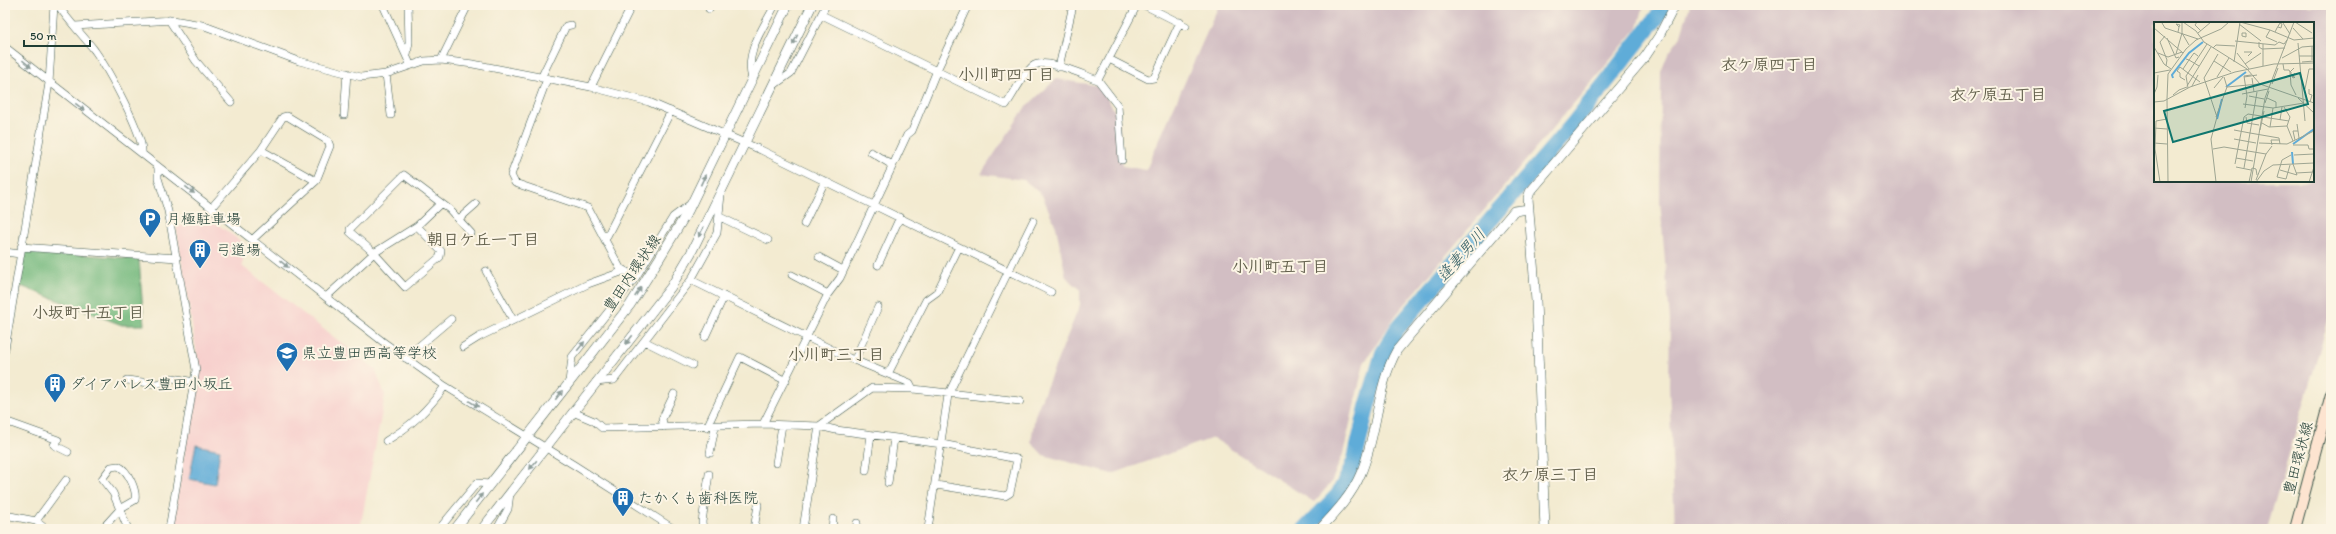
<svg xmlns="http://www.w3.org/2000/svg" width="2336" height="534" font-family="Itim,'Klee One',sans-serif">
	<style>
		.built { fill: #f7d0cd }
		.industrial { fill: #d2bec3; fill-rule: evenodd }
		.forest { fill: #74b97e; stroke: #4a7b59 }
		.water { fill: #5facd8; stroke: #3f7486 }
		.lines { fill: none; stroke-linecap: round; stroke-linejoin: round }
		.river { stroke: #5facd8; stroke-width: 16 }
		.minor-casing { stroke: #3f574c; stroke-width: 8 }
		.tertiary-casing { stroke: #3f574c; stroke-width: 10 }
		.secondary-casing { stroke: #3f574c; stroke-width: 12 }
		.minor { stroke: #fff; stroke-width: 7 }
		.tertiary { stroke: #fff; stroke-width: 9 }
		.secondary { stroke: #fde4d0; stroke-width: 10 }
		.oneway { fill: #8f9e9a }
		.labels { text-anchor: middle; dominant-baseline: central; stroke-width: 4; stroke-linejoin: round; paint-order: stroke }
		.poi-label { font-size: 15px; fill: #1f3d34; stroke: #fcf5e5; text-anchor: start }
		.street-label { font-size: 15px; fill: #1f3d34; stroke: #fcf5e5 }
		.neighbourhood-label { font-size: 16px; font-weight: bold; fill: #63614d; stroke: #fcf5e5 }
		.water-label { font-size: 16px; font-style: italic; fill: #325e65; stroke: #fcf5e5 }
		.inset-river { fill: none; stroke: #5facd8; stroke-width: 2 }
		.inset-road { fill: none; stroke: #9ea592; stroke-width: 1 }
		.view { fill: #0f766e; fill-opacity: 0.15; stroke: #0f766e; stroke-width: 2 }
		.inset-edge { fill: none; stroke: #1f3d34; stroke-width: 2 }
	</style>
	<rect width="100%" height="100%" fill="#fcf5e5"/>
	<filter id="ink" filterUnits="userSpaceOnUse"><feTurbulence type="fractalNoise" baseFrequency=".025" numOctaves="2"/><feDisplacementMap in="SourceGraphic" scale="8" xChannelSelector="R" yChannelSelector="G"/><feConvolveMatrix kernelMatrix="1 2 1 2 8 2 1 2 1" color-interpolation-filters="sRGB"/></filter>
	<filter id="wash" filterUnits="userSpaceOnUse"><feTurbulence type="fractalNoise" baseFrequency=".012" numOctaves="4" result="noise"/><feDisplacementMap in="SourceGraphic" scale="16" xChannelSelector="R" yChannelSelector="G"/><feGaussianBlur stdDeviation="0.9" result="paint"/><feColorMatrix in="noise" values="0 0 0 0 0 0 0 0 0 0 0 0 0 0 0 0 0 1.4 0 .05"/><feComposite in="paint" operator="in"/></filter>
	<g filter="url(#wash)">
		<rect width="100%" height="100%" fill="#f3ebd1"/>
		<path class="built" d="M210,219L245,244L242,266L375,369L385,395L360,529H171L199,367L176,227Z"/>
		<path class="industrial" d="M1219,5H1644L1638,27L1396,315L1364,363L1343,454L1331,483L1314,502L1213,438L1112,474L1043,455L1031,442L1035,415L1080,305V289L1066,277L1056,227L1042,195L1024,180L981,174L1025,108L1056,79L1100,86L1119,119L1122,166L1146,170Z
			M1690,5H2331V311L2267,529H1675L1669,386L1670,320L1660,202L1661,72L1668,54L1680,38ZM2155,23H2313V181H2155Z"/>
		<path class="forest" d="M23,250L139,259L144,325H122L18,285Z"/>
		<path class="water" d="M196,445L220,450L215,484L189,479Z"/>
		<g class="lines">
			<path class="river" d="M1305,529L1338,495L1347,478L1355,459L1367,407L1383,353L1397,329L1573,124L1662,11L1664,5"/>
		</g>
	</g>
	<g filter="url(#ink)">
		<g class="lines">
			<g class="minor-casing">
				<path id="minor" d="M58,5C68,21 83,35 95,51C107,68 144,134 142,153
					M383,5L410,64
					M1144,5L1186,26
					M709,9L711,5
					M822,15L1006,105C1013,95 1024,73 1033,66C1045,57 1083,75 1098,80L1137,5
					M169,20L196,61L231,102
					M75,26L173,20L202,25L299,61L361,77L386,74L424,61L441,60L473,64L591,87L649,102L761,150L1051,292
					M5,47L382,341L445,386L574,465L674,529
					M407,55L409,42L408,5
					M1109,59L1148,79L1154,78L1180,22
					M441,60L468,5
					M1059,67L1073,5
					M386,74L391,115
					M541,78L566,26L571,25
					M752,78C744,53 764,27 775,5
					M547,79L511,175L515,183L588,208L620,268L636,277
					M1098,80L1118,106L1122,160
					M773,86L791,73L826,5
					M591,87L632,5
					M344,115L347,73
					M871,152L892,165
					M158,167V178L168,211L196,370L169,529
					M404,175L441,203L417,226L441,251L440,257L405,287L374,253L350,232V229Z
					M441,203L449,209L471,233
					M212,207L261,150L316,181
					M720,217L768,240
					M459,219L476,204
					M804,224L825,181
					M253,239L316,181L330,146L328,141L287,116L283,117L261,150
					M605,240L671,111
					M21,247L177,258
					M5,252L20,254
					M819,257L843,270
					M878,265L900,217
					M486,271L513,320
					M792,275L828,294
					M691,280L849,358L910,383L913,389
					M326,297L374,253L417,226
					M705,337L724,296
					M644,341L692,365
					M463,347L479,337L588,284L624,271
					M5,349L49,83L54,5
					M405,358L451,319
					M855,359L878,307
					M888,374L926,300L937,292L959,247
					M127,380L157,384L173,378L194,382
					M569,382L572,357L636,277L673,217L693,202
					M596,382L614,380L691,280L717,233L721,195
					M573,412L594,421L602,428L763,424L819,426L836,430L942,444L1017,459L1010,493L1005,496L936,485
					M5,421L58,440L54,445L68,452
					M763,424L828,294L840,278L907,135L912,131L937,70L968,5
					M664,427L662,419L674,394
					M707,427L740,357L786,381
					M386,441C411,426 428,410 445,386
					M710,453L715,427
					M776,463L782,425
					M866,471L871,435
					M888,483L894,438
					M5,515L36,521L46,529
					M36,521L66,480
					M102,529L121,508L135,500C137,490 128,470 118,466L111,467L102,479L113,493L128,529
					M439,529L477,483L490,484
					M497,529L508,509L510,493
					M703,529L702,522L709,474
					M754,529L758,505
					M803,529L819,426L872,388L913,389L1020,401
					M832,529L833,519
					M856,529L857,523
					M928,529L948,395L1033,221"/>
			</g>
			<g class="tertiary-casing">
				<path id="tertiary" d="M455,529L630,305L659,259L688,211L788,5
					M482,529L671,287L691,253L812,5
					M1320,529C1336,512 1352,495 1361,473C1378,433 1376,387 1397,350L1514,211L1529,209
					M1545,529L1536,301L1528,198L1530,192L1645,57L1659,36L1675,5"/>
			</g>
			<g class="secondary-casing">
				<path id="secondary" d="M2295,529L2331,394"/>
			</g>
			<use href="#minor" class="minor"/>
			<use href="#tertiary" class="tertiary"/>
			<use href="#secondary" class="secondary"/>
		</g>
		<defs><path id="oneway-solid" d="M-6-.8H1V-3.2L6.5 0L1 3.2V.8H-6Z"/></defs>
		<g class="oneway">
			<use href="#oneway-solid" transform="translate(795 40) rotate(116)"/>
			<use href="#oneway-solid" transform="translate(27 64) rotate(40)"/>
			<use href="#oneway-solid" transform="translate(80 107) rotate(38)"/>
			<use href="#oneway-solid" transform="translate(703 180) rotate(-65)"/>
			<use href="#oneway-solid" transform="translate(190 190) rotate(38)"/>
			<use href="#oneway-solid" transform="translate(701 232) rotate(117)"/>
			<use href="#oneway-solid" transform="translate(284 264) rotate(39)"/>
			<use href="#oneway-solid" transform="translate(638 292) rotate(-57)"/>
			<use href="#oneway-solid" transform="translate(629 340) rotate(128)"/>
			<use href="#oneway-solid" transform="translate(581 346) rotate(-51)"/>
			<use href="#oneway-solid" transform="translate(559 395) rotate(-52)"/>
			<use href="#oneway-solid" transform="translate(474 404) rotate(31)"/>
			<use href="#oneway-solid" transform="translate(533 465) rotate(129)"/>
			<use href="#oneway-solid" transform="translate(479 498) rotate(-52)"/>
		</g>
	</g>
	<defs>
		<g id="parking-pin" transform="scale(1.15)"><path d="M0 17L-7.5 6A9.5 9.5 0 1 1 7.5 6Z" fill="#1f6fb2" stroke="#fcf5e5"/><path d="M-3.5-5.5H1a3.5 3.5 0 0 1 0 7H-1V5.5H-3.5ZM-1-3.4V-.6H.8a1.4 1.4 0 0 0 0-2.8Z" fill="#fff"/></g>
		<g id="building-pin" transform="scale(1.15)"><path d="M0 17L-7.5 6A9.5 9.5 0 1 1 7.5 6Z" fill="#1f6fb2" stroke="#fcf5e5"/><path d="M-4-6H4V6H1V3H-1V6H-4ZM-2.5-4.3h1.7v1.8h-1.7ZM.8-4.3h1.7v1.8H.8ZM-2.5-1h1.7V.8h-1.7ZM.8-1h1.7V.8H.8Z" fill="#fff"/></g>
		<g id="school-pin" transform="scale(1.15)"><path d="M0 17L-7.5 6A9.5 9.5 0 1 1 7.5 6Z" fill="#1f6fb2" stroke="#fcf5e5"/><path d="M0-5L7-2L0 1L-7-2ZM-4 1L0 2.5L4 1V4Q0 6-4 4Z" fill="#fff"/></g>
	</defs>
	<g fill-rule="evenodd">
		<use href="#parking-pin" x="150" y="219"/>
		<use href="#building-pin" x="200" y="250"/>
		<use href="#school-pin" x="287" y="353"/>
		<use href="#building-pin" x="55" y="384"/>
		<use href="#building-pin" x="623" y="498"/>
	</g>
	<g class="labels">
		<g class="poi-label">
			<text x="166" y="219">月極駐車場</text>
			<text x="216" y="250">弓道場</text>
			<text x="302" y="353">県立豊田西高等学校</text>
			<text x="70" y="384">ダイアパレス豊田小坂丘</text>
			<text x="638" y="498">たかくも歯科医院</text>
		</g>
		<g class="street-label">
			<text transform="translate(632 273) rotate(-56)">豊田内環状線</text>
			<text transform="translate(2298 458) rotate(-75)">豊田環状線</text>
		</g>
		<g class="neighbourhood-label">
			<text x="1769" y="64">衣ケ原四丁目</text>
			<text x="1006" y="74">小川町四丁目</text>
			<text x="1998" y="94">衣ケ原五丁目</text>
			<text x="483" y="239">朝日ケ丘一丁目</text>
			<text x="1280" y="266">小川町五丁目</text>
			<text x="88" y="312">小坂町十五丁目</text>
			<text x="836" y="354">小川町三丁目</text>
			<text x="1550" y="474">衣ケ原三丁目</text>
		</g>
		<g class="water-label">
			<text transform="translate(1461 255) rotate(-49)">逢妻男川</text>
		</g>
	</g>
	<g transform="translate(2154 22)">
		<rect width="160" height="160" fill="#f3ebd1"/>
		<path class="inset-river" d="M19,56L18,53L35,31L49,20M72,65L92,50M63,97L68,77M139,122L160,107M138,130L139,142"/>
		<path class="inset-road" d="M29,0L42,9L50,20L93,47L106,62L160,81M43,0L41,3L47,9M86,0L116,8L140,18L160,16M141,0L158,11M8,1L11,6L44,17M129,1L136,12M85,2L107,19M0,6L29,31M139,6L149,17M116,8L112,15L123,20M24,10L25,5L22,2L26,3L25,5M121,10L123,6L126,1L128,2L127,6L124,5M28,11L35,23M44,11L57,0M88,11H92V15L88,14ZM11,14L6,20L13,38L12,44M13,16L22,36L25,35M81,19L121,23L125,20L130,22L133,18M105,20V25L108,27L131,26M144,21L151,99M0,25L10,42L17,47M59,26L62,23L81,24M90,30H98L94,34M4,31L14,35L28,30M83,31L95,47M22,32L28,11V0M44,34L40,31L35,38L45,44M145,34H160M128,36L148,25L160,24M158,38V24M60,39L77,50M80,40L86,0M148,40L160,39M91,42L107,31M129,42L130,48H135L136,50L140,46M109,44V22M26,45L46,60M26,45L23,49L26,51V55L31,58M29,47L35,38L32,37M136,50L137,63L142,73M137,50V52L140,55H141L140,56L138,55L139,54L141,51M0,51L16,48M63,55L75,36M70,55L73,65L105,62M90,55L103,53M98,56L100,70M118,62L124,46M33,64L57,25M38,64L44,53M34,66L32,54L53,22M60,66L69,55M151,67L155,47H160M155,67V72L158,73L156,80M0,72L3,65L4,53M88,72L114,67M19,73L25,68L33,65M95,74L110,77M113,76L122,80V86M144,76L160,91M13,77L14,52L32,27L42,18L67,7L75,0M13,77L14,160M0,80L10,79L36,65L81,50L120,42L160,41M111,81L115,69M89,82L119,86L150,81M130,85L136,95L133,104L139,119M91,86L93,74L90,54L97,53M62,95L73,65M92,95L93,101L105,103M109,95L135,99M126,98L128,85M108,101L115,105L133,104M143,102L145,116M116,105L119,86M0,106L13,107M80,108L96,111M106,108L110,89M96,111L125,116L126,122M80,117L102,121M141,118L139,109H144M0,121L13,122M105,121L133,122L160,109M118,123L117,118H125M139,123H154L155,127H160M59,127L70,125L112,132M140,133L160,132M82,136L99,139M81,142L90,95L94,92L107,94M136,143L132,157L123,155L128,138L137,133M82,145L97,148M90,146L103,70M126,148L143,153L139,142M142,151L160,150M102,158L112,132L118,124M6,160L1,127L2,99L13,97M62,160L57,117L63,95L50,56L64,32M95,160L98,146L102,147L103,153M97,160L111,76L140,0M102,160L110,149L119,143L160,141M155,160L160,145"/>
		<path class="view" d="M146,51L154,82L19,120L10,89Z"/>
		<rect width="160" height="160" class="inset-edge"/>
	</g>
	<rect width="2336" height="534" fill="none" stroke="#fcf5e5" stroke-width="20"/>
	<path d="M24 40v6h66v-6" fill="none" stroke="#1f3d34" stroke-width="2"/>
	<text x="30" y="40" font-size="12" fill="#1f3d34" stroke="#fcf5e5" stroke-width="3" paint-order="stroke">50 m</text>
</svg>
